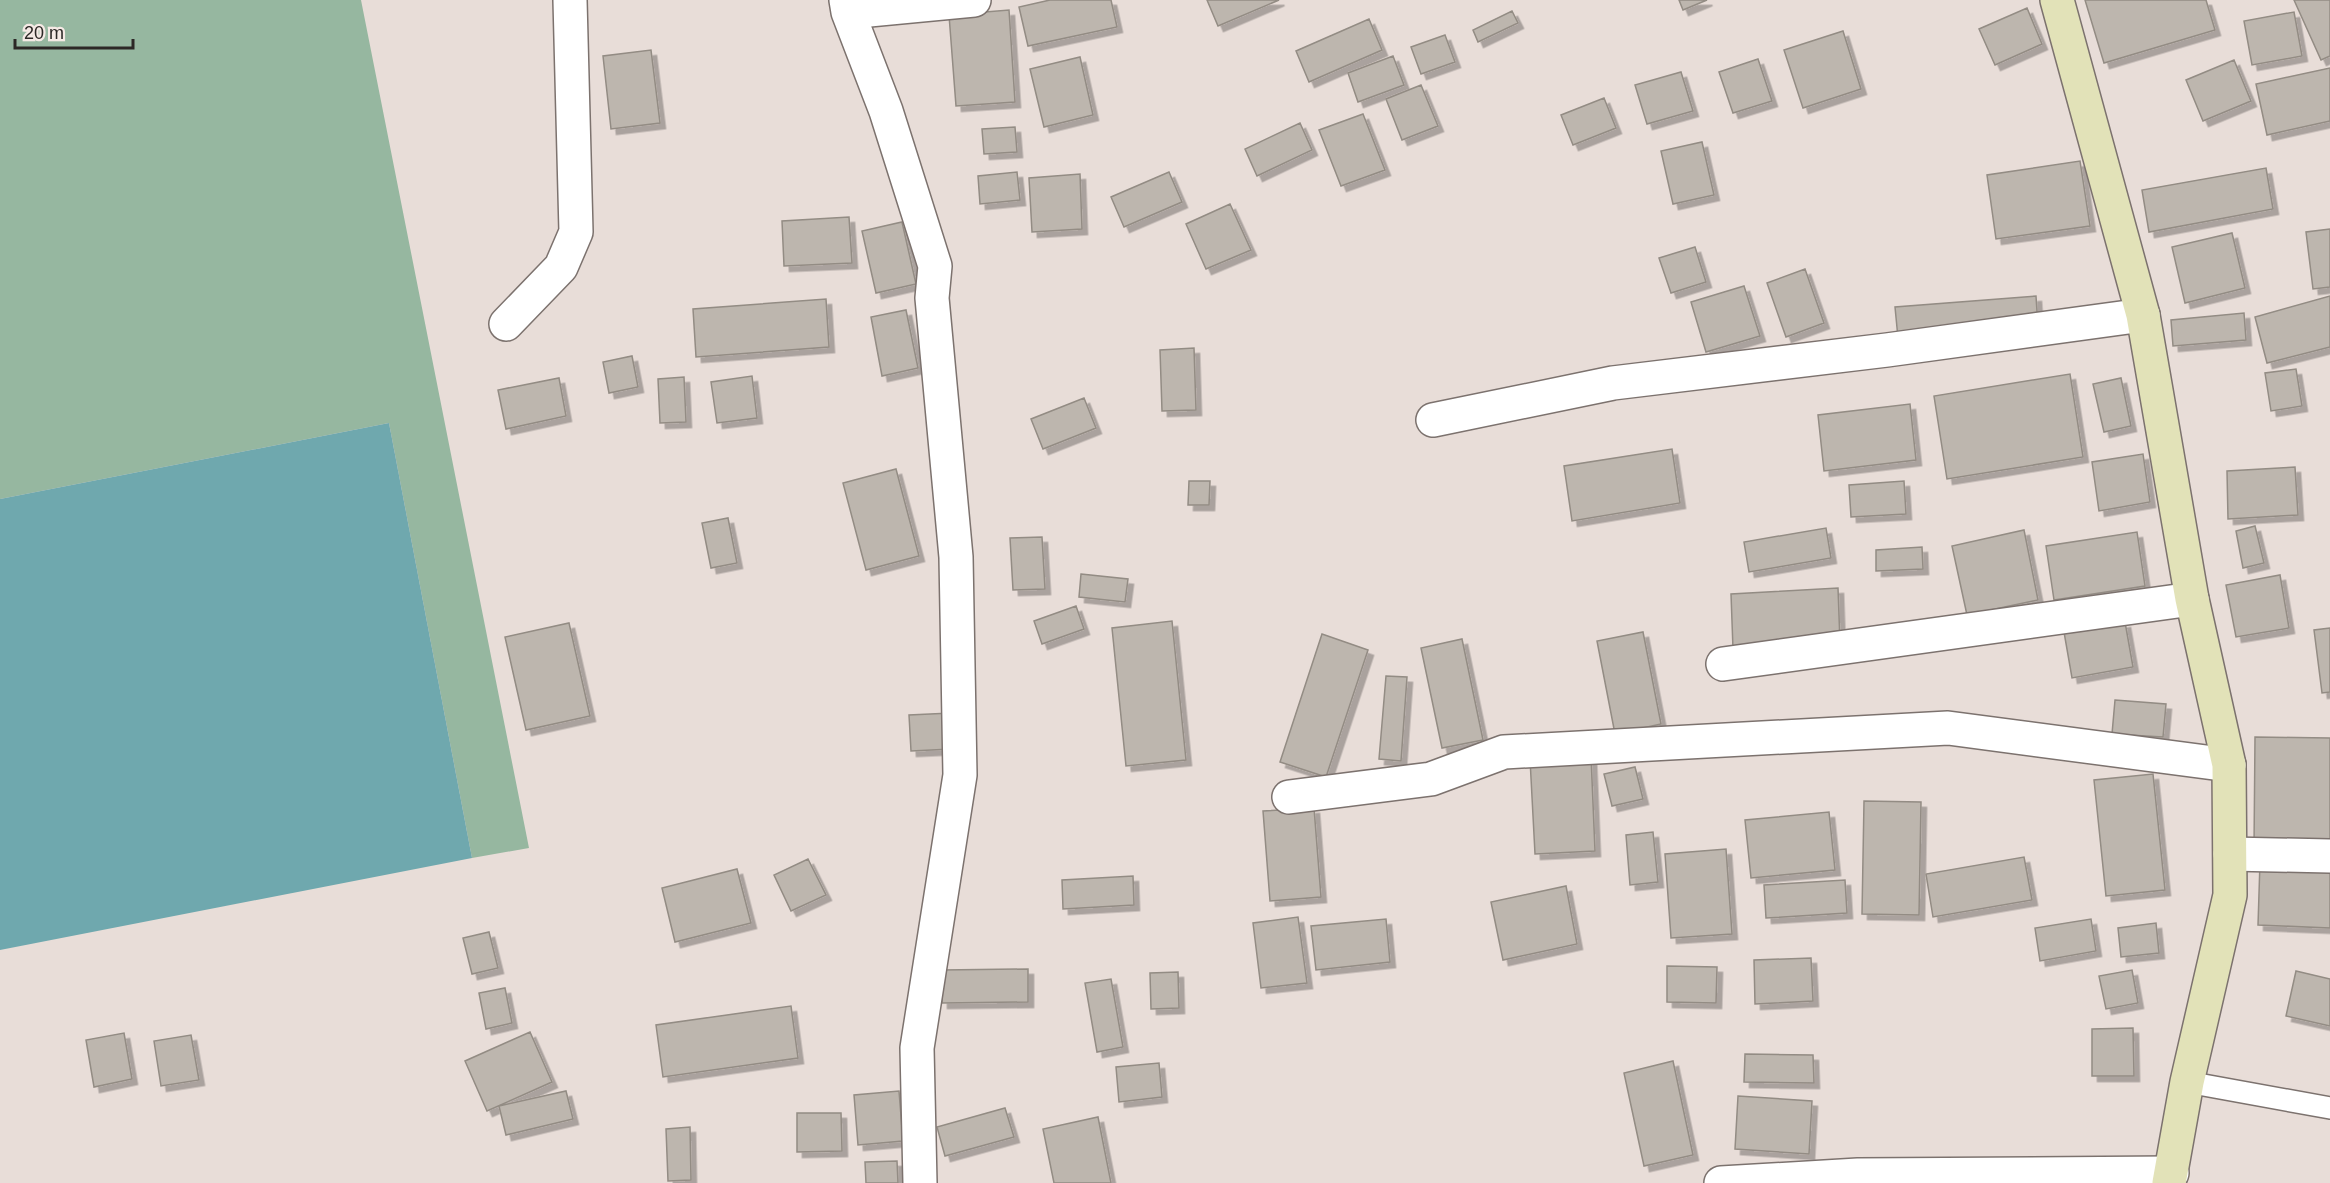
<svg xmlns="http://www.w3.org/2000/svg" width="2330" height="1183" font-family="Helvetica,sans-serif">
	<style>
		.green { fill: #96b7a0 }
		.water { fill: #6fa8ae }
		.building { fill: #bdb6ae; stroke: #938c84; stroke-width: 1.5; filter: url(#shadow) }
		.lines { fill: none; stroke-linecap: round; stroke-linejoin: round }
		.service-casing { stroke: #7c726e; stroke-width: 24 }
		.minor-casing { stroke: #7c726e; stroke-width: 36 }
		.secondary-casing { stroke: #7c726e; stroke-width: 36 }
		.service { stroke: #fff; stroke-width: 21 }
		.minor { stroke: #fff; stroke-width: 33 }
		.secondary { stroke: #e2e2b8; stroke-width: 33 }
	</style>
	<defs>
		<filter id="shadow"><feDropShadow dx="5.5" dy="5.5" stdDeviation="0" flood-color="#0004"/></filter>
	</defs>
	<rect width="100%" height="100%" fill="#e8ddd8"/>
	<path class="green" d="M0,0H361L529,848L472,858L389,423L0,499Z"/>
	<path class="water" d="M389,423L472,858L0,950V499Z"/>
	<path class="building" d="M1050,0H1111L1117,27L1028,46L1019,7Z
		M1207,0H1279L1218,26Z
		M1679,0H1707L1683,10Z
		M2085,0H2206L2215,30L2104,63Z
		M2294,0H2330V56L2321,60Z
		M2027,8L2042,44L1995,65L1979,29Z
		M1009,10L1015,102L956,106L949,15Z
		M1512,11L1518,23L1478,42L1473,30Z
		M2294,12L2302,56L2252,65L2244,21Z
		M1369,19L1382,50L1309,82L1296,51Z
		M1843,31L1861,89L1803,108L1784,50Z
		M1445,35L1455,62L1421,74L1411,47Z
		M651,50L660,123L611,129L603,56Z
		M1393,56L1404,85L1358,102L1348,73Z
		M1080,57L1093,115L1044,127L1030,69Z
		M1758,59L1772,101L1733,113L1719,72Z
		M2234,60L2251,101L2203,121L2186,80Z
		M2330,68V121L2267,135L2256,84Z
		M1681,72L1693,111L1647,124L1635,85Z
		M1421,85L1438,126L1402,140L1386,99Z
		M1604,98L1616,128L1573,145L1561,115Z
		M1363,114L1385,170L1341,186L1319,130Z
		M1300,123L1312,150L1257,176L1245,149Z
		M1015,127L1017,152L984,154L982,129Z
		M1702,142L1714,195L1673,204L1661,151Z
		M2080,161L2090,226L1996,239L1987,175Z
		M2266,168L2273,209L2149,232L2142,190Z
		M1017,172L1020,200L980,204L978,176Z
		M1169,172L1182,202L1124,227L1111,197Z
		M1080,174L1082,229L1032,232L1029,178Z
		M1230,204L1251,250L1206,269L1186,224Z
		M849,217L852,263L784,266L782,221Z
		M902,222L916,284L876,293L862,231Z
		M2330,229V287L2313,289L2306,232Z
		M2232,233L2245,288L2185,303L2172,247Z
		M1695,247L1706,282L1671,293L1659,258Z
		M1805,269L1824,323L1786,337L1767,283Z
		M1744,286L1760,336L1706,352L1691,302Z
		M2036,296L2038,327L1898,338L1895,307Z
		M2330,296V347L2267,363L2255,317Z
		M826,299L829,347L696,357L693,309Z
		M906,310L918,368L882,376L871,317Z
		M2244,313L2246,340L2173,346L2171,320Z
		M1194,348L1196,410L1162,411L1160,350Z
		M632,356L638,387L609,393L603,362Z
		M2296,369L2302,406L2271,411L2265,373Z
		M2070,374L2083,457L1947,479L1934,396Z
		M752,376L757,418L717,423L711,382Z
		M684,377L686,422L660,423L658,379Z
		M559,378L566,416L506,429L498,390Z
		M2121,378L2131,426L2104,432L2093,384Z
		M1084,398L1096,428L1043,449L1031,419Z
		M1910,404L1916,460L1824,471L1818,415Z
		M1672,449L1680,503L1572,521L1564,466Z
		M2143,454L2150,502L2099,511L2092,462Z
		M2295,467L2298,515L2228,519L2227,471Z
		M896,469L919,556L866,570L843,483Z
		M1189,481H1210L1209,505H1188Z
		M1904,481L1906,514L1851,517L1849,485Z
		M728,518L737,563L711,568L702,523Z
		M2255,526L2264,563L2243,568L2236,531Z
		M1826,528L1831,558L1749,572L1744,542Z
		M2024,530L2038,600L1967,615L1952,546Z
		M2137,532L2145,586L2054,600L2046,546Z
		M1042,537L1045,589L1013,590L1010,538Z
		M1922,547L1923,569L1876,571V550Z
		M1081,574L1128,579L1125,602L1079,597Z
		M2280,575L2289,628L2236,637L2226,585Z
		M1838,588L1840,643L1733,649L1731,594Z
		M1076,606L1084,629L1042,644L1034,621Z
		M1172,621L1186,760L1126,766L1112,628Z
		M2125,622L2133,667L2072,678L2064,632Z
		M569,623L590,716L526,730L505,637Z
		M2330,628V692L2322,693L2314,630Z
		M1643,632L1661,724L1615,734L1597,641Z
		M1322,634L1368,650L1326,777L1280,762Z
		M1462,639L1483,740L1442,748L1421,648Z
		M1386,676L1407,677L1401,761L1379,759Z
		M2115,700L2166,704L2163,737L2112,734Z
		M951,713L952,749L911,751L909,715Z
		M2255,737L2330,738V847H2254Z
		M1591,756L1595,851L1535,854L1530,759Z
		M1635,767L1643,799L1612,806L1604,774Z
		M2153,774L2165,890L2106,896L2094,780Z
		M1864,801L1921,802L1919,915L1862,914Z
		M1314,808L1321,897L1270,901L1263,811Z
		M1829,812L1835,870L1751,878L1745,820Z
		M1653,832L1658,882L1630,885L1626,835Z
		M1726,849L1732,934L1671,938L1665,854Z
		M2024,857L2032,900L1933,917L1926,874Z
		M808,859L826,895L791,911L774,875Z
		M2260,862L2330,864V928L2258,925Z
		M737,869L751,923L675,942L662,888Z
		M1133,876L1134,905L1063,909L1062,880Z
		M1845,880L1847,913L1766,918L1764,885Z
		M1566,886L1577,944L1503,960L1491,902Z
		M1298,917L1307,983L1261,988L1253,923Z
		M1386,919L1390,962L1316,970L1311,926Z
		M2091,919L2096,951L2040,961L2035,928Z
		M2156,923L2159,953L2121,957L2118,928Z
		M489,932L498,968L472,974L463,938Z
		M1811,958L1813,1001L1755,1004L1754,960Z
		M1667,966L1717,967L1716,1003L1667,1002Z
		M1028,969V1002L942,1003V970Z
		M2132,970L2138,1003L2106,1009L2099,976Z
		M2296,971L2330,979V1026L2286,1016Z
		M1178,972L1179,1008L1151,1009L1150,973Z
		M1111,979L1123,1047L1097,1052L1085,983Z
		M505,988L512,1023L486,1029L479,993Z
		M791,1006L798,1058L663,1077L656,1025Z
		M2133,1028L2134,1076H2092V1029Z
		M530,1032L552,1082L487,1111L465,1061Z
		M124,1033L132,1079L94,1087L86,1040Z
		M191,1035L199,1080L161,1086L154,1041Z
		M1745,1054L1813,1055L1814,1083L1744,1082Z
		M1673,1061L1693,1155L1644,1166L1624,1073Z
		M1159,1063L1162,1097L1119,1102L1116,1067Z
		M566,1091L573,1119L506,1135L499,1106Z
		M899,1091L903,1141L858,1145L854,1095Z
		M1738,1096L1812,1101L1809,1154L1735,1149Z
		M1005,1108L1014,1137L945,1156L937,1127Z
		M797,1113H841L842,1151L797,1152Z
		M1098,1117L1111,1183H1054L1043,1129Z
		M690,1127L691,1180L668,1181L666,1129Z
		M897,1161L898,1183H866L865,1162Z"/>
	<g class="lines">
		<g class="service-casing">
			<path id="service" d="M2187,1082L2330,1108"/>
		</g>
		<g class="minor-casing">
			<path id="minor" d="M846,0L848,12L886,111L935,266L932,298L956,557L960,775L917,1048L920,1183
				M848,12L974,0
				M506,324L561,267L576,232L570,0
				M1433,420L1613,383L1887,350L2143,315
				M1723,664L2192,599
				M1289,797L1431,779L1504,752L1948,728L2229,765
				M2230,854L2330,856
				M1721,1183L1858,1175L2172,1173"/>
		</g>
		<g class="secondary-casing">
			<path id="secondary" d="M2057,0L2143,315L2192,599L2229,765L2230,895L2187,1082L2169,1183"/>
		</g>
		<use href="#service" class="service"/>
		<use href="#minor" class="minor"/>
		<use href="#secondary" class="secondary"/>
	</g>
	<path d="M15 39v9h118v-9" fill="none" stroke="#2c2826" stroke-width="3"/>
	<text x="24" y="39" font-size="18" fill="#2c2826" stroke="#f5eae5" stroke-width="4.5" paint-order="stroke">20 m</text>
</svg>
